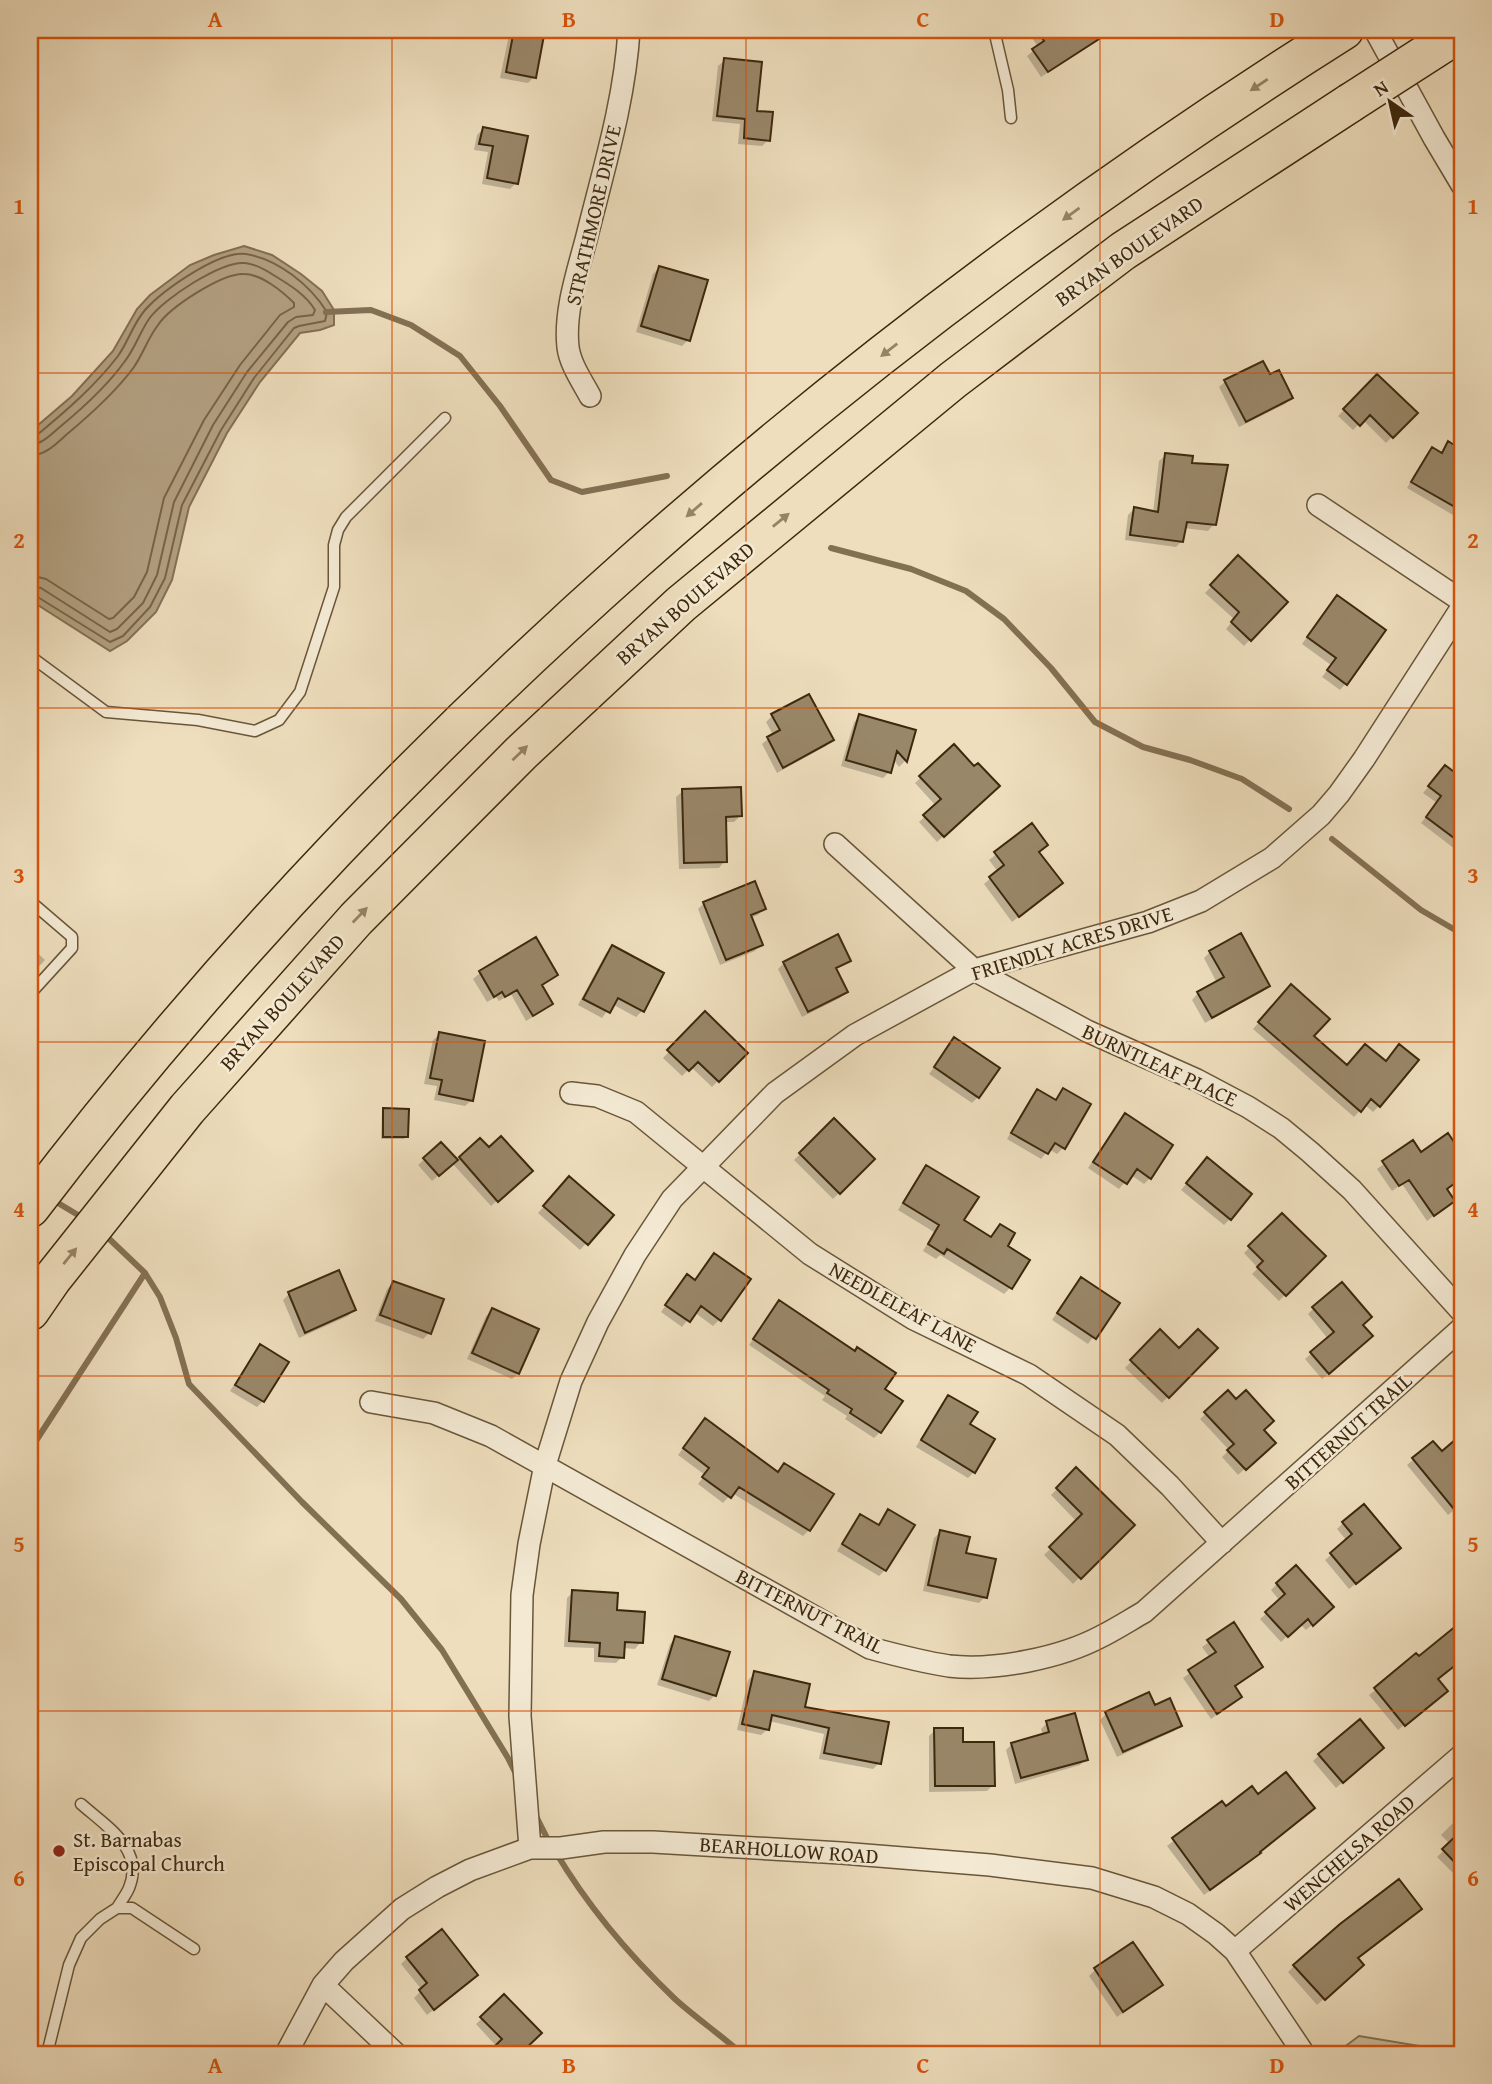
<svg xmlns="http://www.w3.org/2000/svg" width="1492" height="2084" font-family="'Gentium Book Plus',serif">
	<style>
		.green { fill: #d0bf9f; stroke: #867456; stroke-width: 2 }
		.water { fill: #b2a081; stroke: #837053; stroke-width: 2 }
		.shadow { fill: #0003 }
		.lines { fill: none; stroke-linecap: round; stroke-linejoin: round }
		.shore { stroke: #786447; stroke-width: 2 }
		.stream { stroke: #837053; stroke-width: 6 }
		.building { fill: #998769; stroke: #3d280d; stroke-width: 2 }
		.service-casing { stroke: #695639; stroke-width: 13 }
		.minor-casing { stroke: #695639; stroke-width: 24 }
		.motorway-casing { stroke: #3d280d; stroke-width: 41 }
		.service { stroke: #f4ead4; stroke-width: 10 }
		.minor { stroke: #f4ead4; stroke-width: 21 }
		.motorway { stroke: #eedebd; stroke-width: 38 }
		.motorway-bridge-casing { stroke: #3d280d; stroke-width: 41; stroke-linecap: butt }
		.motorway-bridge { stroke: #eedebd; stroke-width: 38 }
		.oneway { fill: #968365 }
		.grid { fill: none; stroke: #d7540c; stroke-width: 2; stroke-opacity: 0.55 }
		.poi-dot { fill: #8f2418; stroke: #f4ead4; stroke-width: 2.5 }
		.labels { text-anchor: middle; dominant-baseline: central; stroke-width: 5; stroke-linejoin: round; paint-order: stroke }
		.street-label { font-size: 21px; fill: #3d280d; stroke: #f4ead4 }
		.poi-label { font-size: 21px; fill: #3d280d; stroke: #f4ead4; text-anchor: start }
		.neatline { fill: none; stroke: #d7540c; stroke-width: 2.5 }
		.grid-label { font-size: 23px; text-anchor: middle; font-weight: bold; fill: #d7540c }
	</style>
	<rect width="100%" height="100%" fill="#eedebd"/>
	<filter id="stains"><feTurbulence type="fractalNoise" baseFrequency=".00286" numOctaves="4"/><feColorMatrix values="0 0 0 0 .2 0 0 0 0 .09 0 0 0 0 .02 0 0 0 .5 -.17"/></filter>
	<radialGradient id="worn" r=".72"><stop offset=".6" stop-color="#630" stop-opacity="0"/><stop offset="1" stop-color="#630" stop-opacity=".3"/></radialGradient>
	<path class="green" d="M1359,2036L1462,2053V2054H1335Z"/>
	<path class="water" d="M244,246L272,255L301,274L322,291L334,310V325L320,330L300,333L260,382L227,433L189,507L172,580L156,612L127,641L110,651L30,600V432L72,396L113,351L137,309L150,295L190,265L214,255Z"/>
	<path class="shadow" d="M142,30H165L160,37Z
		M510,30H543L534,77L528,83L500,78Z
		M1027,30H1114L1041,77L1027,56L1038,47Z
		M725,60L755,112L768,140L762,146L738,144L740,124L712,121L718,66Z
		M483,129L516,183L510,189L482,184L488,152L474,150L477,135Z
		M660,267L688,340L682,346L636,332L653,274Z
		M1269,376L1291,398L1285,404L1239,427L1219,387L1226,381Z
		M1377,376L1415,413L1386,443L1363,420L1353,430L1338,416Z
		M1449,444L1462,452V504L1453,515L1407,488L1426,455L1432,449L1440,454Z
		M1166,455L1190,464L1214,524L1208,531L1184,528L1182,541L1176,547L1125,540L1128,515L1134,509L1153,513L1159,461Z
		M1238,558L1285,602L1244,646L1226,629L1234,619L1205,593Z
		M1331,604L1346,683L1340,690L1322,677L1331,665L1302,644Z
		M772,716L832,740L826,746L777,773L762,744L773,735L766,722Z
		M860,716L914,731L905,761L899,767L893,759L889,772L883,778L841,766L854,722Z
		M1462,739V753L1456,749Z
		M954,746L974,768L991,792L937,842L919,822L936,806L915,783Z
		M1445,767L1462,780V851L1460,853L1421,823L1437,803L1423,793Z
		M683,791L740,816L734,822H724L725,861L719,868L679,869L676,797Z
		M1032,826L1038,852L1054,889L1012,922L984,884L998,872L989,860Z
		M704,903L764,908L758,915L750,918L761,944L755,951L720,965L698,909Z
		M535,940L556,975L541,987L551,1004L544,1010L526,1021L511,994L499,1001L496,997L487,1002L473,979L480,973Z
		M30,946L45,960L30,976Z
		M612,947L642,1011L636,1017L612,1004L602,1018L578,1005L606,953Z
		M1210,952L1268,986L1262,992L1205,1023L1192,1000L1198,993L1217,983L1204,958Z
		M849,961L835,970L846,992L840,998L802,1017L778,969L784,963Z
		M1285,992L1312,1037L1379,1106L1373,1112L1365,1105L1354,1117L1253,1029Z
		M705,1014L745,1053L712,1087L691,1067L682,1076L663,1058Z
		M440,1034L472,1100L465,1106L434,1100L437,1086L424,1084L433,1040Z
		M954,1040L978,1097L972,1103L929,1074Z
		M1063,1090V1148L1057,1154L1049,1149L1041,1159L1007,1139L1031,1097L1037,1091L1054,1101Z
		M384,1110L406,1137L404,1139H381L382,1112Z
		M1125,1115L1150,1178L1144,1184L1131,1175L1119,1189L1088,1168Z
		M834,1121L873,1159L833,1199L794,1160Z
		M1448,1136L1462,1158V1178L1445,1190L1453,1201L1427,1221L1402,1184L1392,1191L1377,1169L1413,1142L1421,1154Z
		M480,1140L524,1177L491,1206L452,1163L432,1181L418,1165L441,1144L456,1162Z
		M1201,1166L1230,1219L1224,1225L1181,1190Z
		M926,1167L962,1221L990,1238L1000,1226L1006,1246L1028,1260L1010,1288L1004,1294L940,1255L936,1259L923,1251L934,1232L898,1210L920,1173Z
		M563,1185L611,1216L580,1250L538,1213Z
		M1282,1215L1323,1256L1279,1301L1252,1274L1258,1268L1244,1253Z
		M393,1283L429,1333L423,1339L375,1321L387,1289Z
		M681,1283L719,1320L713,1326L694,1312L682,1327L661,1312Z
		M1076,1285L1118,1303L1088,1344L1052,1320Z
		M289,1294L354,1310L348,1316L299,1338L283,1300Z
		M774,1308L854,1352L882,1390L880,1432L874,1438L845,1419L847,1416L822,1400L825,1396L749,1345Z
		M1314,1308L1361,1325L1365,1342L1322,1379L1305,1359L1328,1339L1308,1314Z
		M492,1310L518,1373L512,1379L467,1359L486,1316Z
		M1160,1332L1179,1350L1215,1348L1162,1403L1125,1368Z
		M261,1346L287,1362L263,1401L257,1407L230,1391L255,1352Z
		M1227,1393L1273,1443L1238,1475L1222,1457L1229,1450L1200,1419Z
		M949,1397L968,1425L974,1472L968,1478L916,1447L942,1403Z
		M699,1427L777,1473L784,1465L809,1530L803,1536L732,1493L723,1503L698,1484L705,1475L678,1455Z
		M1462,1436V1504L1448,1515L1407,1465L1433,1443L1442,1454Z
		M1076,1470L1132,1525L1073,1584L1044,1555L1077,1522L1051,1495Z
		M889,1512L912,1526L885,1570L879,1576L837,1551L855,1522L861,1516L877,1526Z
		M1343,1523L1393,1554L1349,1589L1325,1560L1347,1541L1337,1529Z
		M940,1532L964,1554L985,1597L979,1603L923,1591L934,1538Z
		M1277,1584L1326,1613L1306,1630L1300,1624L1281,1642L1260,1619L1280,1601L1271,1590Z
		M573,1592L615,1612L641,1642L635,1649L623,1648L622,1657L616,1663L594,1662V1648L564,1647L567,1598Z
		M1462,1623V1665L1459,1661L1436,1680L1439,1697L1398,1730L1369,1695Z
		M1233,1625V1687L1240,1697L1211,1719L1183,1678L1210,1658L1202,1647Z
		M676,1638L715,1695L709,1701L657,1685L670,1644Z
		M755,1673L803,1708L879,1763L873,1769L819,1759L824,1734L769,1721L768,1729L761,1735L737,1730L748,1680Z
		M1154,1707L1180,1725L1174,1731L1117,1757L1100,1720L1106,1714Z
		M1047,1723L1086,1759L1080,1765L1015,1784L1006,1750L1012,1744L1043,1735L1041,1729Z
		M935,1730L961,1744L993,1785L987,1791L929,1792V1736Z
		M1376,1754L1336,1788L1313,1761L1319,1755Z
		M1222,1803L1252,1859L1204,1895L1167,1846Z
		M1462,1814V1868L1455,1875L1437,1857L1450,1844L1441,1835Z
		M407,1958L470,1981L427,2015L414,1998L422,1990L401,1964Z
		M1294,1966L1356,1971L1317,2005L1288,1972Z
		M1095,1970L1160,1985L1117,2017L1089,1976Z
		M504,1997L539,2033L517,2054H490L497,2047L476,2024Z"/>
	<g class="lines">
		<path class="shore" d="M30,436L37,435C66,411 95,386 118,356C128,342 133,324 145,310C162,291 219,250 246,254C278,259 310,285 327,312L325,321L299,326L294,328L254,378L221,430L182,505L165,578L150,607L123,636L110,642L36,596L30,594
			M30,445C43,444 51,434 61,426C84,407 108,385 125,361C135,348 140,332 149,319C163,299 221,261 245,263C256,264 266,270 275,276C290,285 306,295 315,310L313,315L296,317L288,322L247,372L213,425L174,502L157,575L143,603L117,629L110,632L41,588L30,586
			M30,456C45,455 55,445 66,435C90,415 115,393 134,367C143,354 148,338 158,325C170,307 222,273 244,274C261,274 282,291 294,303V307L280,315L240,365L204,420L164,498L147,572L134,597L113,618L109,619L46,579L30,575"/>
		<path class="stream" d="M326,312L371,310L411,325L460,356L500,406L551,480L582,492L667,476
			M831,548L911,569L966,591L1004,619L1051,668L1095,722L1143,747L1190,760L1242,779L1289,809
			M1332,839L1421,910L1462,934
			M53,1200L83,1218
			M103,1233L145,1273L160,1297L176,1338L189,1384L302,1502L401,1599L442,1650L508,1758L517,1776
			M30,1450L145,1273
			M535,1814L549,1842
			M555,1851C587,1905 629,1955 675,1999C696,2018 721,2035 742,2054"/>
	</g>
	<path class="building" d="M514,30H545L536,78L506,72Z
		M1037,30H1113L1048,72L1032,49L1044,41Z
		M724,58L762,62L757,111L773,112L770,141L744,138L745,119L717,116Z
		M483,127L528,136L518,184L487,178L493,146L479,144Z
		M659,266L708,280L690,341L641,326Z
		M1263,361L1270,374L1279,370L1293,398L1246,422L1224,380Z
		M1377,374L1418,413L1393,438L1370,415L1360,426L1343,409Z
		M1448,441L1462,450V511L1411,482L1432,447L1442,453Z
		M1165,453L1193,456L1192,463L1228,465L1216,525L1187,522L1183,542L1130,535L1134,507L1158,512Z
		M1238,555L1288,602L1251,641L1231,622L1239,612L1210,585Z
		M1337,595L1386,630L1347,685L1327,670L1336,658L1307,637Z
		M809,694L834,740L783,768L767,737L780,730L771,714Z
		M859,714L916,730L907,762L897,751L891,773L846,760Z
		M954,744L974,766L978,763L1000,786L944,837L923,815L941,799L919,776Z
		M1445,765L1462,778V844L1426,817L1441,796L1428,786Z
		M741,787L742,816L726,817L727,862L684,863L682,789Z
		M1032,823L1048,845L1039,852L1063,883L1019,917L989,877L1004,865L994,852Z
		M755,881L766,909L751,915L763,945L726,960L703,902Z
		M1241,933L1270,986L1212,1018L1197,992L1224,977L1209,951Z
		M838,934L851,961L836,968L848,992L808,1012L783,962Z
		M536,937L558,975L542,985L553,1004L533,1016L517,990L505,997L502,992L494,997L479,971Z
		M612,945L664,973L644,1012L618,998L610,1013L583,999Z
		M1291,984L1330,1019L1314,1036L1347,1065L1365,1044L1386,1061L1399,1044L1419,1060L1380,1107L1371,1099L1361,1112L1258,1022Z
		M705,1011L748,1053L719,1082L698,1062L689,1071L667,1050Z
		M439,1032L485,1041L473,1101L439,1094L442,1080L430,1078Z
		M954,1037L1000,1068L979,1098L934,1067Z
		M1063,1088L1091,1104L1065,1149L1055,1143L1048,1154L1011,1133L1037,1089L1056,1100Z
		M383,1108L409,1109L408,1137H383Z
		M1125,1113L1173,1145L1151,1179L1137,1169L1127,1184L1093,1162Z
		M834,1118L875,1159L840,1194L799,1153Z
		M1448,1133L1462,1154V1178L1447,1189L1455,1201L1434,1216L1409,1180L1399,1186L1382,1161L1413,1140L1421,1152Z
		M501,1136L533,1171L498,1202L459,1157L480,1138L489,1147Z
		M441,1142L458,1160L439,1176L423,1158Z
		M1207,1157L1252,1194L1231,1220L1186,1183Z
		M926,1165L979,1197L964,1220L991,1237L1000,1224L1015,1233L1008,1246L1030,1260L1012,1289L947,1249L944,1254L928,1244L939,1225L903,1203Z
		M569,1176L614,1215L588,1245L543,1206Z
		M1282,1213L1326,1256L1286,1296L1257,1267L1263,1261L1248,1246Z
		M714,1253L751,1279L721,1321L701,1306L690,1322L665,1305L687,1274L695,1280Z
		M339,1270L356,1310L305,1333L288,1292Z
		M1081,1277L1120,1303L1096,1339L1057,1313Z
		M393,1281L444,1299L431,1334L380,1315Z
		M1342,1282L1372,1317L1363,1325L1373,1336L1329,1374L1310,1352L1334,1332L1312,1307Z
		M779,1300L855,1351L857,1347L896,1373L885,1389L903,1401L881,1433L850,1413L852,1409L827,1393L829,1390L753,1339Z
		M492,1308L539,1329L519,1374L472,1353Z
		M1160,1329L1179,1348L1198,1329L1218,1348L1169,1398L1130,1360Z
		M260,1344L289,1362L264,1402L235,1385Z
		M1228,1390L1236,1399L1246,1390L1274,1421L1264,1430L1276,1443L1246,1470L1227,1450L1234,1444L1204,1412Z
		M948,1395L978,1412L970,1424L995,1439L975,1473L921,1440Z
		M705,1418L778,1472L784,1463L834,1494L810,1531L739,1487L731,1498L702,1477L709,1468L683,1448Z
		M1462,1434V1519L1412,1458L1433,1441L1442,1451Z
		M1076,1467L1135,1525L1081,1579L1049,1547L1082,1514L1056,1488Z
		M1364,1504L1401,1548L1356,1584L1330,1553L1352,1534L1342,1522Z
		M888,1509L915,1525L886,1571L842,1544L860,1514L879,1525Z
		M940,1530L970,1537L966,1553L996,1559L987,1598L928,1585Z
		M1296,1565L1334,1607L1313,1626L1308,1619L1288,1637L1265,1612L1285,1594L1276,1583Z
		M572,1590L618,1593L617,1610L645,1612L643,1643L625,1642L624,1658L599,1656L600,1643L569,1641Z
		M1462,1621V1660L1438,1679L1448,1691L1405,1726L1374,1688L1416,1653L1419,1656Z
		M1234,1622L1263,1667L1235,1686L1242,1697L1217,1714L1188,1670L1216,1652L1207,1640Z
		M675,1636L730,1652L716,1696L662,1679Z
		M754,1671L810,1684L805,1707L889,1722L881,1764L824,1753L829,1728L772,1715L769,1730L742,1724Z
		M1149,1692L1155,1705L1170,1698L1182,1726L1123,1752L1105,1712Z
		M1075,1713L1088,1760L1021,1778L1011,1743L1049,1732L1046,1721Z
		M1360,1719L1384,1748L1343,1783L1318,1754Z
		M934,1728H963V1742H994L995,1786H935Z
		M1286,1772L1315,1808L1260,1852L1261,1853L1210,1890L1172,1838L1222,1801L1226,1806L1252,1786L1258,1794Z
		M1462,1830V1870L1442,1849Z
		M1399,1879L1422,1909L1358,1958L1364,1965L1325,2000L1293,1965L1340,1924Z
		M442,1929L478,1975L434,2010L419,1990L427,1983L406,1957Z
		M1133,1942L1163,1985L1123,2012L1094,1968Z
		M504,1994L542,2033L520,2054H487L502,2039L480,2017Z"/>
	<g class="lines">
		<g class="service-casing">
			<path id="service" d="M994,30L1008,90L1011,118
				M30,656L106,712L198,720L255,731L279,720L300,692L334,587V545L338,530L346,517L445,418
				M30,901L72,937V948L30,994
				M81,1804C106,1826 145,1849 129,1888C126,1895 121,1901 117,1908
				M47,2054L69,1965L81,1938L100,1919L117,1908H132L194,1949"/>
		</g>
		<g class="minor-casing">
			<path id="minor" d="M1375,30L1434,138L1462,185
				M590,396C582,381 570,364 568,347C564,311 578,271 587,236C604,168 625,99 629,30
				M1318,505L1462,601
				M835,844L974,970L1087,1031L1197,1080L1248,1107L1281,1128L1310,1152L1352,1190L1462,1312
				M571,1093L597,1096L636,1112L810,1254L914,1319L1029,1375L1117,1435L1170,1486L1222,1543
				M371,1402L434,1413L491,1436L870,1648C896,1655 922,1662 949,1666C995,1671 1061,1658 1102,1636C1116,1629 1130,1620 1144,1612L1462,1328
				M530,1848L520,1716L522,1595L529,1544L545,1465L571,1381L598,1322L635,1255L672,1199L775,1093L855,1035L974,970L1148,922L1201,901L1272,858L1321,815L1339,794L1364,759L1462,607
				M1235,1951L1462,1755
				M323,1985L396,2054
				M286,2054L323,1985L344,1961L402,1909L437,1887L470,1870L530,1848H561L604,1842H653L841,1853L990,1865L1092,1878L1154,1897L1188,1914L1216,1934L1235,1951L1304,2054"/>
		</g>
		<g class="motorway-casing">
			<path id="motorway" d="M30,1208C386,741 848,343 1344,30
				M30,1311L52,1279L187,1109L356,919L521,753L681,604L953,380L1123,251L1350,103"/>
		</g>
		<use href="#service" class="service"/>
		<use href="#minor" class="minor"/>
		<use href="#motorway" class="motorway"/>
		<g class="motorway-bridge-casing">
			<path id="motorway-bridge" d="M1350,103L1462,31"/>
		</g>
		<use href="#motorway-bridge" class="motorway-bridge"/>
	</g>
	<defs><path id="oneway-solid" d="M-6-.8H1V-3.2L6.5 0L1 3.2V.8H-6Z" transform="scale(1.75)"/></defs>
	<g class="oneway">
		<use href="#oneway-solid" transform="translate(1259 85) rotate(146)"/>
		<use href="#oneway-solid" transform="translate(1071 214) rotate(144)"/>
		<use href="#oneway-solid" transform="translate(889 350) rotate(142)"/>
		<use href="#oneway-solid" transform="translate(694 510) rotate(139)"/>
		<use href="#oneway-solid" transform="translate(781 520) rotate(-39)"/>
		<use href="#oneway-solid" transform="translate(520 753) rotate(-44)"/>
		<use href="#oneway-solid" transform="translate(360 915) rotate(-46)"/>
		<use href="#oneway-solid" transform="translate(70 1256) rotate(-51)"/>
	</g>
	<path class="grid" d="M392,30V2054M746,30V2054M1100,30V2054M30,373H1462M30,708H1462M30,1042H1462M30,1376H1462M30,1711H1462"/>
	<circle class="poi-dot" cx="59" cy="1851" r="7"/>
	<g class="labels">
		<g class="street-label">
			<text transform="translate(593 215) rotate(-77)">STRATHMORE DRIVE</text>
			<text transform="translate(1129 251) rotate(-35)">BRYAN BOULEVARD</text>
			<text transform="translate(685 603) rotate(-41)">BRYAN BOULEVARD</text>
			<text transform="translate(1072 943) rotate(-17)">FRIENDLY ACRES DRIVE</text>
			<text transform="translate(282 1002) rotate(-48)">BRYAN BOULEVARD</text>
			<text transform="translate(1160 1065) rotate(25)">BURNTLEAF PLACE</text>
			<text transform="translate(903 1307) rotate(29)">NEEDLELEAF LANE</text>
			<text transform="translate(1348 1431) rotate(-42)">BITTERNUT TRAIL</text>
			<text transform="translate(810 1611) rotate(27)">BITTERNUT TRAIL</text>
			<text transform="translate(789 1850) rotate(4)">BEARHOLLOW ROAD</text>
			<text transform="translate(1349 1853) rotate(-41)">WENCHELSA ROAD</text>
		</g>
		<g class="poi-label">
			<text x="73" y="1839">St. Barnabas<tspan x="73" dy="24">Episcopal Church</tspan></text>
		</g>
	</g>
	<rect width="1492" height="2084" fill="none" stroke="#eedebd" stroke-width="77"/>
	<g transform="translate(1390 102) rotate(326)" stroke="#f4ead4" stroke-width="5" paint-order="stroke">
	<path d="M0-5L12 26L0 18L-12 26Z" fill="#3d280d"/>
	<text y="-10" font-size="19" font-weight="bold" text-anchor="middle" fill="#3d280d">N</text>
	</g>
	<rect x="38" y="38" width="1416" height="2008" class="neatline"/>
	<g class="grid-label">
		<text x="215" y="27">A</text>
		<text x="569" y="27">B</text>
		<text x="923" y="27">C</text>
		<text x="1277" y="27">D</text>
		<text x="19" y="214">1</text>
		<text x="1473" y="214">1</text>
		<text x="19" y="548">2</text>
		<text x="1473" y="548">2</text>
		<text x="19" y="883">3</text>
		<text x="1473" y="883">3</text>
		<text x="19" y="1217">4</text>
		<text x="1473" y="1217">4</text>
		<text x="19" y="1552">5</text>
		<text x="1473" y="1552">5</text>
		<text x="19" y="1886">6</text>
		<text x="1473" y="1886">6</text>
		<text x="215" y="2073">A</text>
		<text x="569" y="2073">B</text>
		<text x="923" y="2073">C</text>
		<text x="1277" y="2073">D</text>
	</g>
	<rect width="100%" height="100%" filter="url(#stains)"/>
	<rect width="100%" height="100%" fill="url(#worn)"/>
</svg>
